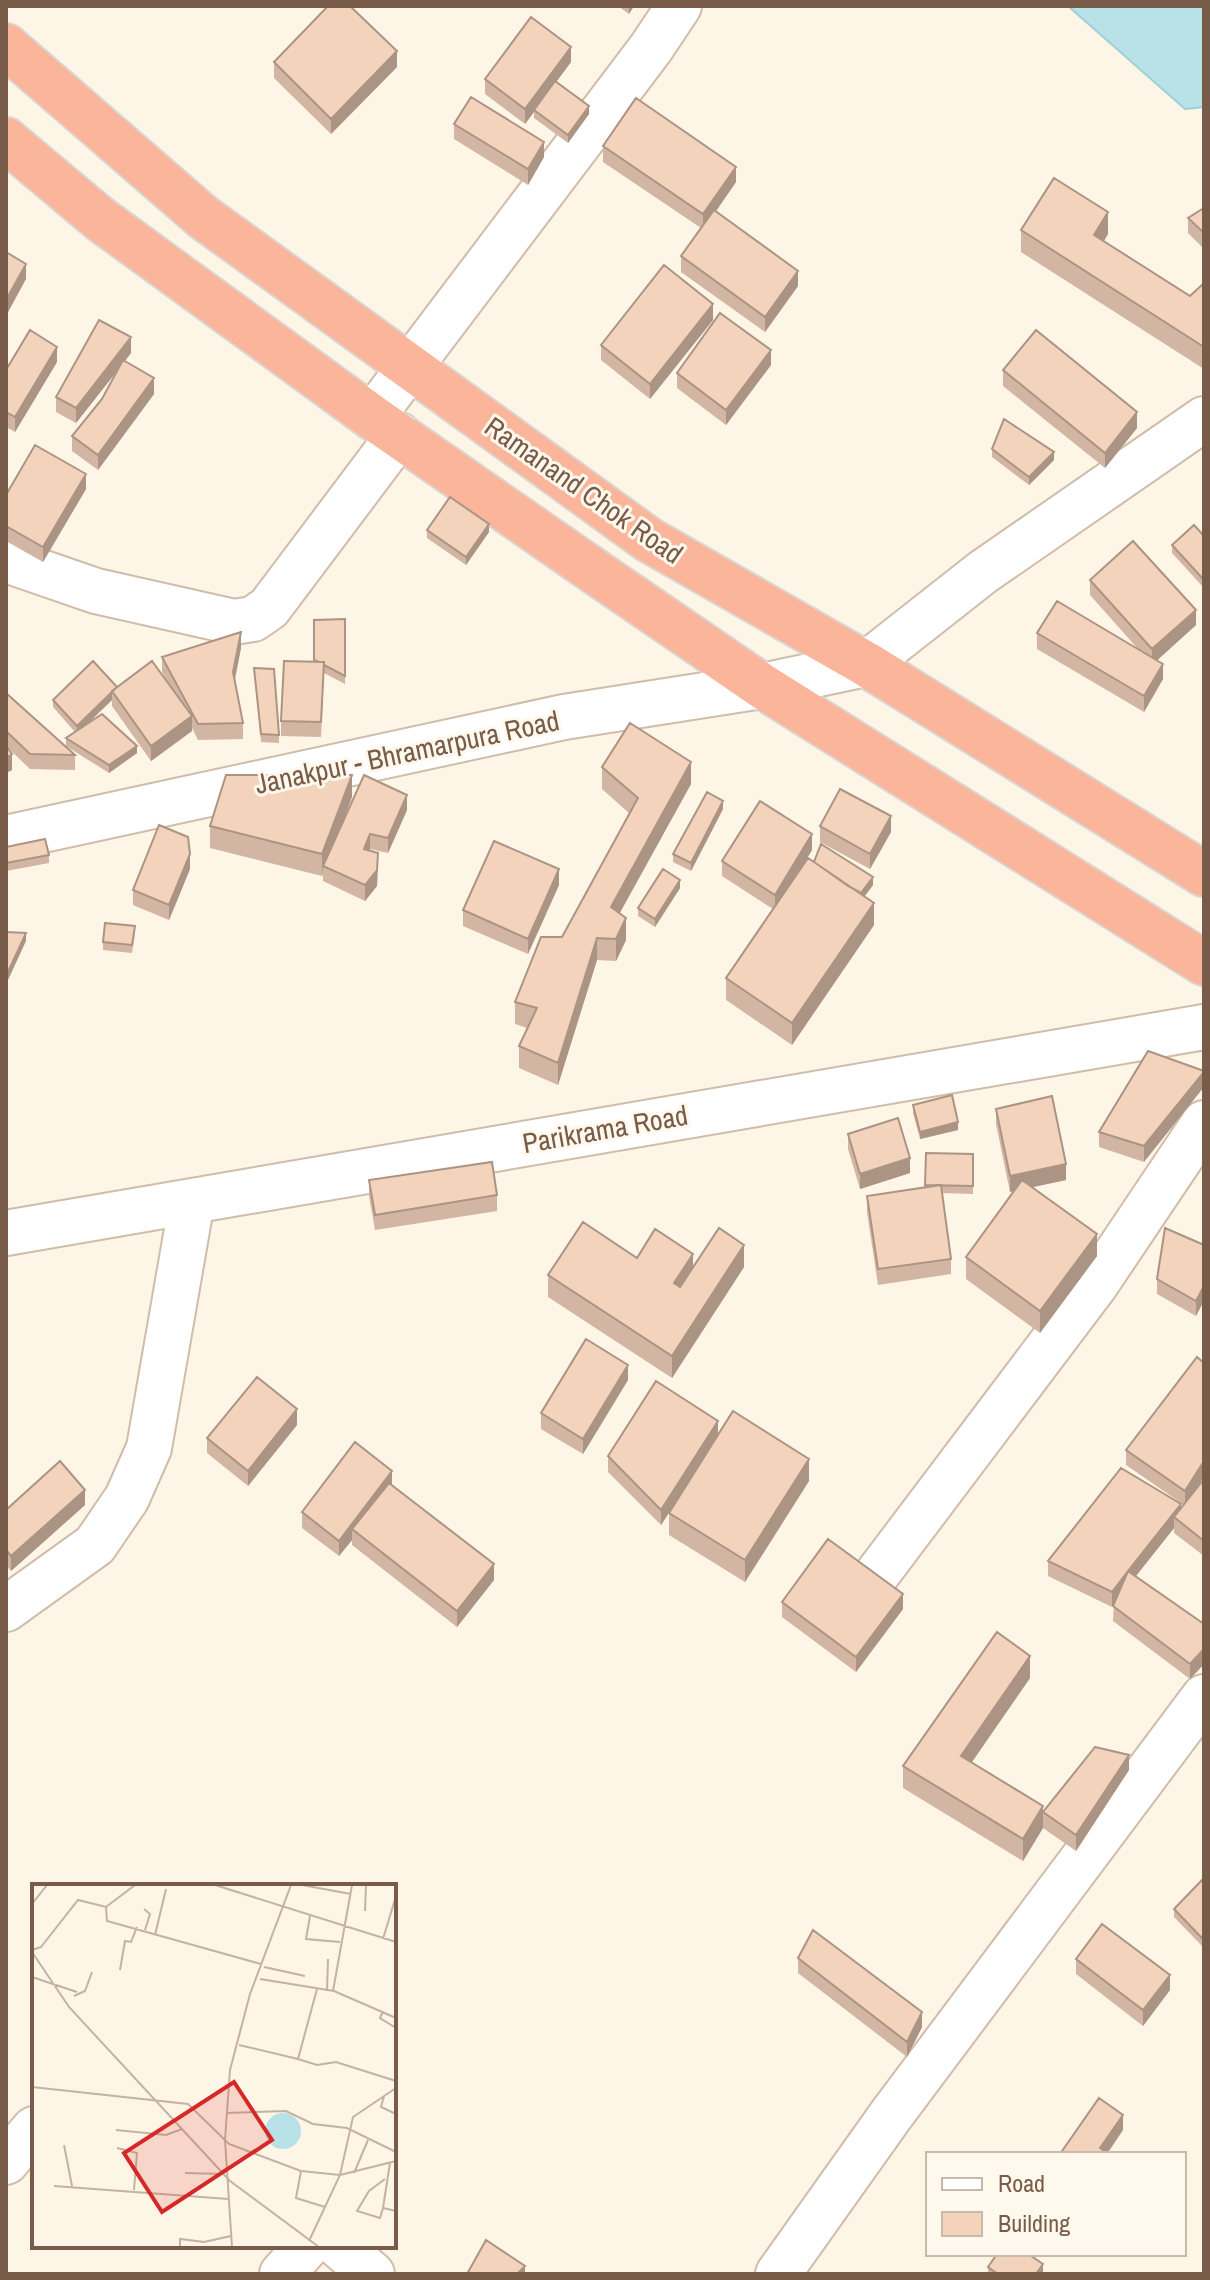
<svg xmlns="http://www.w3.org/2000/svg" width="1210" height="2280" font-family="'Archivo Narrow',sans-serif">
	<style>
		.water { fill: #b9e1e8; stroke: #9fd0da; stroke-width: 2 }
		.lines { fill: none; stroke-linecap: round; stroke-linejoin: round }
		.minor-casing { stroke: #d0bcab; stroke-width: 48 }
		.highway-casing { stroke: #dcd4d0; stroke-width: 48 }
		.minor { stroke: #fff; stroke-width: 44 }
		.highway { stroke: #fab59a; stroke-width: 44 }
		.wall { fill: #d2b5a2 }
		.shaded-wall { fill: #ab9484 }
		.building { fill: #f4d3bc; stroke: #ab9484; stroke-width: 2 }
		.labels { text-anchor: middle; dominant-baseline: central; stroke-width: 6; stroke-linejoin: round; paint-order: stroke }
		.street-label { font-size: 28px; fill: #785b49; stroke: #fff8ed }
		.inset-road { fill: none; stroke: #c4b2a2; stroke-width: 2 }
		.view { fill: #d62828; fill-opacity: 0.15; stroke: #d62828; stroke-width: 4 }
		.inset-edge { fill: none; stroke: #785b49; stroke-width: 4 }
	</style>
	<rect width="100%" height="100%" fill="#fdf5e6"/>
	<path class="water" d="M1068,6H1204V107L1185,109Z"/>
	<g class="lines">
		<g class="minor-casing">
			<path id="minor" d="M372,417L651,48L679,6
				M6,560L96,591L234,622L253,619L269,608L399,435
				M6,838L564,717L762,686L866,664L983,572L1204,419
				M6,1233L1204,1027
				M875,1577L1096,1284L1204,1123
				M6,1609L95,1545L127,1498L149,1448L192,1201
				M6,2162L34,2129
				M339,2246L372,2274
				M282,2274L307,2246
				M778,2274L891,2115L1204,1697"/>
		</g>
		<g class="highway-casing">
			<path id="highway" d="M6,46L203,217L649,540L866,664L1204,874
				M6,140L100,219L372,417L594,571L762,686L1204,963"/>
		</g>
		<use href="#minor" class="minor"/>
		<use href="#highway" class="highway"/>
	</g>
	<path class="wall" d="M618,6H634L629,14Z
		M274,62L397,67L331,134L274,78Z
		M571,62L556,82L589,114L568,143L534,118V112L525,124L485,94V79Z
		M454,124L544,157L528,185L454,139Z
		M603,146L736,182L716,211L798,286L765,332L681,272V256L701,228L603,162Z
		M1204,208V249L1188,233V218Z
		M1021,230L1108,234L1104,241L1190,296L1204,283V369L1021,252Z
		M713,320L650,399L601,360V345Z
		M131,353L125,361L154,394L98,470L72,451V436L102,399L118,370L76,423L56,412V397Z
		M57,362L15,432L6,427V370Z
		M771,365L726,425L677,388V373Z
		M1003,370L1137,428L1105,468L1003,386Z
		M992,449L1054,460L1029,485L992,457Z
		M86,489L43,562L6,541V495Z
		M427,530L489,532L466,565L427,538Z
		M1204,536V588L1172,553V545Z
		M1090,580L1196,625L1157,660L1163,679L1144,712L1037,649V633L1138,649L1090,595Z
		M345,619V684L324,673L321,737L281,736V721L314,662V620Z
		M241,648L235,680L243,723V739L198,740L192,728V731L151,761L112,706V700L86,724L137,753L109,773L66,746V738L75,732L53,707V700L117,687L167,681L162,672V657Z
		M254,668L279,735V743L261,742Z
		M6,693L75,755V770L30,769L7,747L12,770L6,773Z
		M602,767L691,784L619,913L626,940L616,961L597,960L558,1085L519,1068V1046L527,1028L515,1024V1002L562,937L629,813L602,789Z
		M352,797L342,823L407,810L388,853L370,849L369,850L378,868L377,886L365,901L323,881V874L322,876L210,848V826Z
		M723,809L691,871L673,862V854Z
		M820,826L891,832L870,869L820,842Z
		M6,847L49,855V863L6,871Z
		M812,850L801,868L814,862L873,885L864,897L874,925L792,1045L726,1000V978L773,909L722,876V861Z
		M190,869L169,920L133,905V890Z
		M559,885L528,954L463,926V910Z
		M680,888L655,927L638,916V908Z
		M135,934L132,953L103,950V942Z
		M1148,1051L1144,1162L1099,1147V1132Z
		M913,1105L958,1130L920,1139L913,1113Z
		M996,1109L1066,1180L1032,1187L1097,1256L1040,1333L966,1279V1257L1014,1191L1010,1192L996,1124Z
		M848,1134L910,1173L860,1189L848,1149Z
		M926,1153L973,1154V1194L942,1193L951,1259V1274L878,1285L867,1212V1196L925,1188Z
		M369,1180L497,1195V1211L375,1230L369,1196Z
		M1204,1245L1196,1316L1157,1294V1279Z
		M637,1258L693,1267H744L672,1378L548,1297V1275Z
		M1204,1363V1476L1197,1488L1204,1479V1556L1174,1533V1528L1136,1576L1204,1624V1664L1190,1679L1113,1621L1114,1604L1112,1607L1048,1576V1561L1181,1509L1184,1505L1126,1465V1450Z
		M628,1380L583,1454L541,1429V1413Z
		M297,1425L248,1486L207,1453V1438Z
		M718,1436L809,1481L745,1582L669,1535V1513L675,1504L661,1525L608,1472V1456Z
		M392,1485L494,1580L457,1627L352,1545V1540L339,1556L302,1528V1512Z
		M85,1505L11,1571L6,1565V1510Z
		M782,1602L903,1609L856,1672L782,1617Z
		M1030,1678L971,1762L1043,1812L1129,1770L1076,1851L1043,1828L1023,1861L903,1788V1766Z
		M1203,1879L1202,1946L1174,1917V1909Z
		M798,1958L922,2027L907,2057L798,1973Z
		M1076,1959L1170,1990L1143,2026L1076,1974Z
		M988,2267L1043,2272L1041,2274H988Z"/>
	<path class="shaded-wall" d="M629,6H634L629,14Z
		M571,47V62L525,124V109Z
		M397,51V67L331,134V119Z
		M589,106V114L568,143V135Z
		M544,142V157L528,185V169Z
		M736,167V182L703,230V214Z
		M1108,212V234L1094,257V235Z
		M26,264V279L6,316V300Z
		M798,271V286L765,332V317Z
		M713,304V320L650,399V384Z
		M131,337V353L76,423V408Z
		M57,347V362L15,432V417Z
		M771,350V365L726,425V410Z
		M154,378V394L98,470V455Z
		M1137,412V428L1105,468V453Z
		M1054,452V460L1029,485V477Z
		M86,474V489L43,562V547Z
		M489,524V532L466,565V557Z
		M1196,610V625L1152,665V649Z
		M241,632V648L233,687V672Z
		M1163,664V679L1144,712V696Z
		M112,692V700L77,734V726Z
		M192,716V731L151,761V746Z
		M137,746V753L109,773V765Z
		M12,754V770L6,773V758Z
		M691,762V784L611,929V907Z
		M352,775V797L325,867L323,866L322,876V854Z
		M407,795V810L388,853V838Z
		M723,801V809L691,871V863Z
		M891,816V832L870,869V854Z
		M370,834V849L364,864V849Z
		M812,834V850L775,910V895Z
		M378,853L377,886L365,901V885Z
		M190,854V869L169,920V905Z
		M559,869V885L528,954V939Z
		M873,877V885L861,901V893Z
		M680,880V888L655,927V919Z
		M874,903V925L792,1045V1023Z
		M626,918V940L616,961V939Z
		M26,933V941L8,980V972Z
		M597,938V960L558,1085V1063Z
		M1204,1072V1087L1144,1162V1146Z
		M958,1122V1130L920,1139V1132Z
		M910,1158V1173L860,1189V1174Z
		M1066,1164V1180L1010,1192V1176Z
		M1097,1234V1256L1040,1333V1311Z
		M744,1245V1267L672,1378V1356Z
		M693,1254V1276L674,1305V1283Z
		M1204,1286V1301L1196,1316V1301Z
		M628,1365V1380L583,1454V1439Z
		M297,1409V1425L248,1486V1471Z
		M718,1421V1436L661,1525V1510Z
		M809,1459V1481L745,1582V1560Z
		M1204,1461V1476L1185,1506V1491Z
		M392,1471V1486L352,1529V1540L339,1556V1541Z
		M85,1490V1505L11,1571V1556Z
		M1181,1504V1520L1174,1517V1528L1128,1586V1571Z
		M494,1564V1580L457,1627V1611Z
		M1128,1571V1586L1112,1607V1592Z
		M903,1594V1609L856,1672V1657Z
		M1204,1649V1664L1190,1679V1664Z
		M1030,1656V1678L961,1778V1756Z
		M1129,1755V1770L1076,1851V1835Z
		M1043,1806V1828L1023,1861V1839Z
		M1170,1975V1990L1143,2026V2010Z
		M922,2012V2027L907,2057V2042Z
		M1123,2115V2130L1107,2154L1100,2148Z
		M1043,2264V2272L1041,2274H1036Z
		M525,2266V2274H517Z"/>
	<path class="building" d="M328,6H350L397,51L331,119L274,62Z
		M531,17L571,47L525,109L485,79Z
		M555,81L589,106L568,135L534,110Z
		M471,97L544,142L528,169L454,124Z
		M636,98L736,167L703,214L603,146Z
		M1054,178L1108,212L1094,235L1190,296L1204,283V347L1021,230Z
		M1204,208V233L1188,218Z
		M714,210L798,271L765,317L681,256Z
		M6,252L26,264L6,300Z
		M664,265L713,304L650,384L601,345Z
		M720,313L771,350L726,410L677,373Z
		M99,320L131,337L76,408L56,397Z
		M30,330L57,347L15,417L6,412V370Z
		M1036,330L1137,412L1105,453L1003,370Z
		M123,360L154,378L98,455L72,436L102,399Z
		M1004,419L1054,452L1029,477L992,449Z
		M35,445L86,474L43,547L6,526V495Z
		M450,497L489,524L466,557L427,530Z
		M1194,525L1204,536V580L1172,545Z
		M1133,541L1196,610L1152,649L1090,580Z
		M1057,601L1163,664L1144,696L1037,633Z
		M345,619V676L324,665V662H319L314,660V620Z
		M241,632L233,672L243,723L198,724L162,657Z
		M93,661L117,687L77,726L53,700Z
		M152,661L192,716L151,746L112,691Z
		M284,661L324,662L321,722L281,721Z
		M254,668L274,669L279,735L261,734Z
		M6,693L75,755L30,754L6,731Z
		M102,714L137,746L109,765L66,738Z
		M630,723L691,762L611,907L626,918L616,939L597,938L558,1063L519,1046L537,1008L515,1002L541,937H562L638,798L602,767Z
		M6,746L12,754L6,758Z
		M226,775H352L322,854L210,826Z
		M364,775L407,795L388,838L370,834L364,849L378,853L377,870L365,885L323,866Z
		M840,789L891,816L870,854L820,826Z
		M707,792L723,801L691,863L673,854Z
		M760,801L812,834L775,895L722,861Z
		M159,825L188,837L190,854L169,905L133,890Z
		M45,839L49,855L6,863V847Z
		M494,841L559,869L528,939L463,910Z
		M821,844L873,877L861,893L848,886L814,862Z
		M808,858L874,903L792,1023L726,978Z
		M663,869L680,880L655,919L638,908Z
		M105,923L135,926L132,945L103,942Z
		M6,932L26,933L8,972H6Z
		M1148,1051L1204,1071V1072L1144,1146L1099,1132Z
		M952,1095L958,1122L920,1132L913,1105Z
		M1052,1096L1066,1164L1010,1176L996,1109Z
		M898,1118L910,1158L860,1174L848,1134Z
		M926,1153L973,1154V1186L925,1185Z
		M492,1162L497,1195L375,1215L369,1180Z
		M1022,1180L1097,1234L1040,1311L966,1257Z
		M941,1185L951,1259L878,1269L867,1196Z
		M583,1222L637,1258L655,1229L693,1254L674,1283L680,1287L719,1228L744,1245L672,1356L548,1275Z
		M1165,1228L1204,1245V1286L1196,1301L1157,1279Z
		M586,1339L628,1365L583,1439L541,1413Z
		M1197,1357L1204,1363V1461L1185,1491L1126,1450Z
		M257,1377L297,1409L248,1471L207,1438Z
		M656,1381L718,1421L661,1510L608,1456Z
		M733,1411L809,1459L745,1560L669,1513Z
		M355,1442L392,1471L339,1541L302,1512Z
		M60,1461L85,1490L11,1556L6,1550V1510Z
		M1121,1468L1181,1504L1128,1571L1204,1624V1649L1190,1664L1113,1606L1128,1571L1112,1592L1048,1561Z
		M1204,1479V1541L1174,1517Z
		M389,1483L494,1564L457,1611L352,1529Z
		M828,1539L903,1594L856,1657L782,1602Z
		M997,1632L1030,1656L961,1756L1043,1806L1023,1839L903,1766Z
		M1095,1747L1129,1755L1076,1835L1043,1812Z
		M1203,1879L1204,1937L1202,1938L1174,1909Z
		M1102,1924L1170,1975L1143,2010L1076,1959Z
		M813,1930L922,2012L907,2042L798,1958Z
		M1099,2098L1123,2115L1100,2148L1109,2154H1060Z
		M486,2240L525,2266L517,2274H467Z
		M997,2254H1028L1043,2264L1036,2274H998L988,2267Z"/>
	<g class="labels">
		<g class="street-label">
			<text transform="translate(584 490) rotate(35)">Ramanand Chok Road</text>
			<text transform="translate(407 752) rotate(-12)">Janakpur - Bhramarpura Road</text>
			<text transform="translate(605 1129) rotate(-10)">Parikrama Road</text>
		</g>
	</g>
	<g transform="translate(32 1884)">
		<rect width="364" height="364" fill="#fdf5e6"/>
		<path d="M233 247a18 18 0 1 1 36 0a18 18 0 1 1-36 0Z" fill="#b9e1e8"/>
		<path class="inset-road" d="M183,1L364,58M270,1L319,10M0,20L15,1M74,23L75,37L229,80M112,25L118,30L113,46M333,27L334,1M278,32L274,55L308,58M123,51L134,5M351,55L364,12M0,66L9,63L46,16L74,23L103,1M0,68L37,123L198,297L287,363M232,83L273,92M88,86L93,57L99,58L105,43M0,93L45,108M228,95L302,107L364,134M285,105L266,175L285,181L304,178L364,197M295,107L296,75M301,107L320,1M42,112L53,107L60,88M351,127L348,134L364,144M207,161L266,175M0,203L156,220L197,260L269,287L308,291L364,277M352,212L349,223L364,230M194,229L254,227L281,240L315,244L364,268M84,246L134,251L150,245M32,261L40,302M85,264L105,269L102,306M358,279L351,324L364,327M269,287L264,314L293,323M153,289L192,290M322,289L336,256M22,302L196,315M351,324L348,334L325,327L337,307L353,295M277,357L308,291L321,233L364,204M148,363V355L172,358L199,352M200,363L193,256L198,186L218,110L259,1"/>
		<path class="view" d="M202,198L240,256L130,328L92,269Z"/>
		<rect width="364" height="364" class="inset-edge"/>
	</g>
	<rect width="1210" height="2280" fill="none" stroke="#785b49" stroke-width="16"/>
	<rect x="926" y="2152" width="260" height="104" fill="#fff8ed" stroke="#c9b9ab" stroke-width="2"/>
	<rect x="942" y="2178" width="40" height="12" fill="#ffffff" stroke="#c9b9ab" stroke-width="2"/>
	<text x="998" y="2192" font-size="24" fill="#785b49">Road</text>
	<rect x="942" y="2212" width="40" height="24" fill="#f4d3bc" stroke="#c9b9ab" stroke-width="2"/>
	<text x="998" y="2232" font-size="24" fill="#785b49">Building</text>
</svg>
